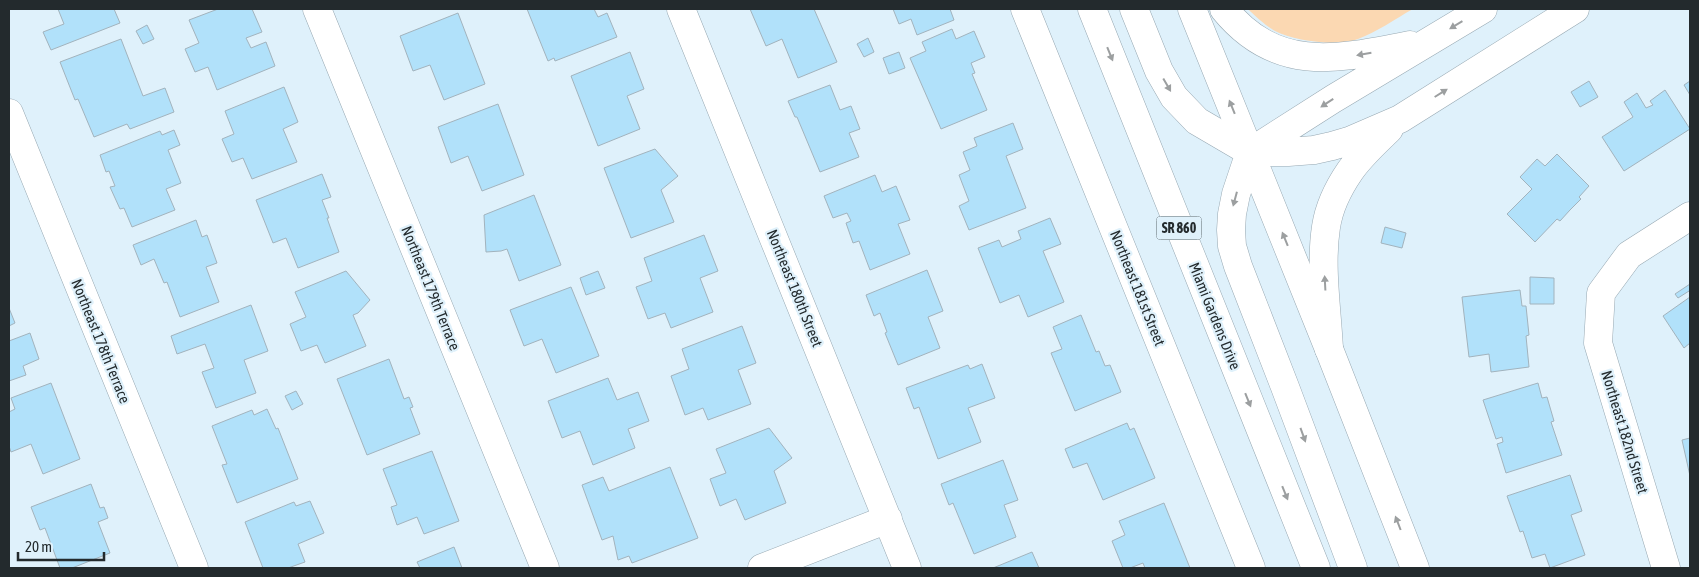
<svg xmlns="http://www.w3.org/2000/svg" width="1699" height="577" font-family="'Asap Condensed',sans-serif">
	<style>
		.green { fill: #fbd8b2 }
		.building { fill: #b1e1fa; stroke: #a2b3bd }
		.lines { fill: none; stroke-linecap: round; stroke-linejoin: round }
		.minor-casing { stroke: #97a8b2; stroke-width: 29 }
		.primary-casing { stroke: #97a8b2; stroke-width: 29 }
		.motorway-casing { stroke: #97a8b2; stroke-width: 29 }
		.minor { stroke: #fff; stroke-width: 28 }
		.primary { stroke: #fff; stroke-width: 28 }
		.motorway { stroke: #fff; stroke-width: 28 }
		.oneway { fill: #9c9fa0 }
		.labels { text-anchor: middle; dominant-baseline: central; stroke-width: 4.5; stroke-linejoin: round; paint-order: stroke }
		.shield { fill: #dff1fb; stroke: #5b666b; stroke-width: 1 }
		.shield-label { font-size: 14px; font-weight: bold; fill: #232a2d }
		.street-label { font-size: 15px; fill: #232a2d; stroke: #dff1fb }
	</style>
	<rect width="100%" height="100%" fill="#dff1fb"/>
	<path class="green" d="M1248,9H1413C1395,19 1377,32 1358,39C1337,47 1295,41 1275,31C1266,26 1255,16 1248,9Z"/>
	<path class="building" d="M58,9H114L120,23L51,50L43,32L64,24Z
		M218,9H252L262,32L246,38L251,48L266,42L275,66L217,90L208,67L195,72L185,49L199,43L189,20Z
		M527,9H594L598,17L607,13L617,37L555,61L554,58L548,61Z
		M750,9H814L837,62L798,78L782,39L766,46Z
		M893,9H950L954,20L917,35L911,19L899,24Z
		M458,13L485,84L444,100L430,65L413,71L400,36Z
		M147,25L154,39L143,44L136,31Z
		M952,29L956,39L974,31L985,57L971,63L975,73L972,74L987,110L941,129L910,58L926,51L922,42Z
		M868,38L874,52L864,57L857,44Z
		M121,39L143,96L165,88L174,112L130,129L127,124L94,137L78,99L75,100L60,62Z
		M630,52L644,89L627,96L640,129L598,146L571,76Z
		M899,52L905,68L889,74L883,58Z
		M1589,81L1598,97L1580,107L1571,92Z
		M1690,81V95L1684,85Z
		M830,85L840,110L851,106L860,129L849,133L859,157L820,172L797,117H795L788,101Z
		M284,87L298,122L283,129L297,162L252,179L243,158L232,162L222,139L234,134L225,111Z
		M1665,90L1690,129L1624,171L1602,137L1633,117L1624,102L1637,93L1646,108L1653,105L1650,101Z
		M498,104L524,175L482,191L468,156L451,163L438,127Z
		M1013,123L1023,149L1006,156L1026,208L969,230L959,206L969,201L959,175L970,170L963,152L977,146L974,138Z
		M174,130L180,145L168,150L181,183L166,189L175,210L132,227L124,208L120,209L110,187L115,186L109,171L106,172L100,155L160,131L162,135Z
		M655,149L678,176L661,190L674,222L631,238L604,168Z
		M1557,154L1589,186L1579,197L1581,199L1570,210L1560,221L1557,219L1535,242L1507,214L1532,189L1520,177L1537,159L1545,166Z
		M322,174L331,197L322,200L329,218H327L339,252L298,268L286,238L273,243L256,200Z
		M875,175L882,192L896,186L910,220L898,224L910,254L870,270L859,241L853,243L846,223L851,221L847,213L833,218L824,196Z
		M534,195L561,265L519,281L507,249L501,251L486,252L484,215Z
		M1050,218L1061,244L1043,251L1064,302L1028,317L1019,295L1000,303L978,248L999,240L1002,247L1021,239L1018,231Z
		M196,220L202,237L207,235L217,263L206,267L219,302L180,317L167,282L164,283L154,259L141,265L133,245Z
		M1385,227L1406,233L1402,248L1381,243Z
		M704,235L718,271L700,278L713,312L671,328L665,313L648,319L636,287L652,281L644,258Z
		M927,270L943,311L928,317L940,348L898,365L885,333L887,332L880,313L874,316L866,295Z
		M346,271L370,300L358,313L353,315L366,346L325,363L317,345L301,351L290,324L306,317L295,292Z
		M598,271L605,288L586,295L580,278Z
		M1530,277L1554,278V304H1530Z
		M1690,284V294L1689,291L1678,298L1675,294Z
		M571,287L599,356L556,373L542,339L524,346L510,310Z
		M1520,290L1522,306H1526L1529,335L1526,336L1529,367L1491,372L1489,354L1469,357L1462,297Z
		M1690,297V343L1684,348L1663,316Z
		M251,305L268,351L244,360L256,393L216,408L202,372L214,368L205,344L177,354L171,336Z
		M9,308L15,323L9,326Z
		M1081,315L1096,352L1099,351L1105,366L1110,365L1121,392L1075,411L1051,353L1062,349L1053,327Z
		M742,326L756,363L738,370L751,404L708,420L703,408L685,415L671,376L689,369L682,349Z
		M30,333L39,359L23,366L26,375L9,381V341Z
		M389,359L404,399L409,397L413,407L410,408L420,434L367,455L337,379Z
		M982,364L995,398L968,408L981,442L938,459L919,407L914,409L906,388L968,365L970,369Z
		M608,378L617,400L638,392L649,421L628,429L635,448L593,465L580,431L562,438L548,401Z
		M51,383L80,459L43,474L31,444L11,452L9,446V412L15,409L11,398Z
		M1538,383L1542,398L1547,397L1554,421L1551,422L1562,455L1506,473L1497,444L1503,442L1502,437L1496,439L1483,400Z
		M296,391L303,404L292,410L285,396Z
		M267,409L276,429L278,428L298,479L237,503L222,465L227,464L212,426L252,410L254,415Z
		M1127,423L1130,430L1134,428L1155,478L1103,500L1087,463L1073,468L1065,449Z
		M769,428L792,458L774,471L786,503L745,520L736,499L720,506L710,479L726,473L716,449Z
		M1690,438V476L1682,440Z
		M432,451L459,521L424,534L417,517L397,525L391,507L397,505L383,469Z
		M1003,460L1018,500L1004,505L1016,537L974,554L953,503L949,505L941,484Z
		M670,467L698,538L632,563L629,556L618,560L613,536L602,540L582,485L603,477L609,491Z
		M1570,475L1582,511L1571,515L1585,555L1550,568L1545,554L1532,558L1523,531L1520,532L1507,496Z
		M91,484L100,508L104,507L108,518L98,522L110,553L72,568H60L45,528L40,530L31,507Z
		M310,501L324,533L298,544L305,562L288,568H263L245,522L294,502L296,506Z
		M1164,503L1190,568H1145L1143,563L1130,568H1123L1112,541L1125,535L1119,521Z
		M454,547L462,568H420L417,562Z
		M1032,552L1039,568H993Z"/>
	<g class="lines">
		<g class="minor-casing">
			<path id="minor" d="M317,9L545,568
				M681,9L907,568
				M1025,9L1251,568
				M9,113L194,568
				M762,568L888,519
				M1666,568L1598,343L1601,293L1629,255L1690,216"/>
		</g>
		<g class="primary-casing">
			<path id="primary" d="M1092,9L1316,568
				M1192,9L1329,349L1415,568"/>
		</g>
		<g class="motorway-casing">
			<path id="motorway" d="M1134,9L1159,71L1174,97L1197,121L1250,152H1288L1314,150L1332,146L1349,141L1400,119L1575,9
				M1224,9C1277,74 1338,59 1410,45
				M1329,349C1327,309 1320,266 1326,227C1329,207 1339,187 1350,171C1361,155 1376,142 1389,129
				M1353,568L1285,387L1238,266L1232,246L1231,230L1232,214L1236,194L1250,152L1333,99L1483,9"/>
		</g>
		<use href="#minor" class="minor"/>
		<use href="#primary" class="primary"/>
		<use href="#motorway" class="motorway"/>
	</g>
	<defs><path id="oneway-solid" d="M-6-.8H1V-3.2L6.5 0L1 3.2V.8H-6Z" transform="scale(1.25)"/></defs>
	<g class="oneway">
		<use href="#oneway-solid" transform="translate(1456 25) rotate(149)"/>
		<use href="#oneway-solid" transform="translate(1110 54) rotate(68)"/>
		<use href="#oneway-solid" transform="translate(1364 54) rotate(170)"/>
		<use href="#oneway-solid" transform="translate(1167 85) rotate(60)"/>
		<use href="#oneway-solid" transform="translate(1441 93) rotate(-32)"/>
		<use href="#oneway-solid" transform="translate(1327 103) rotate(147)"/>
		<use href="#oneway-solid" transform="translate(1232 107) rotate(-112)"/>
		<use href="#oneway-solid" transform="translate(1235 199) rotate(105)"/>
		<use href="#oneway-solid" transform="translate(1285 239) rotate(-112)"/>
		<use href="#oneway-solid" transform="translate(1325 283) rotate(-93)"/>
		<use href="#oneway-solid" transform="translate(1248 400) rotate(68)"/>
		<use href="#oneway-solid" transform="translate(1303 435) rotate(70)"/>
		<use href="#oneway-solid" transform="translate(1285 493) rotate(68)"/>
		<use href="#oneway-solid" transform="translate(1398 523) rotate(-111)"/>
	</g>
	<g class="labels">
		<rect class="shield" x="1156.5" y="216.5" width="45" height="23" rx="4"/>
		<g class="shield-label">
			<text x="1179" y="228">SR 860</text>
		</g>
		<g class="street-label">
			<text transform="translate(431 288) rotate(68)">Northeast 179th Terrace</text>
			<text transform="translate(795 288) rotate(68)">Northeast 180th Street</text>
			<text transform="translate(1138 288) rotate(68)">Northeast 181st Street</text>
			<text transform="translate(1215 316) rotate(68)">Miami Gardens Drive</text>
			<text transform="translate(101 341) rotate(68)">Northeast 178th Terrace</text>
			<text transform="translate(1625 432) rotate(73)">Northeast 182nd Street</text>
		</g>
	</g>
	<rect width="1699" height="577" fill="none" stroke="#232a2d" stroke-width="20"/>
	<path d="M18 552v8h86v-8" fill="none" stroke="#232a2d" stroke-width="2.5"/>
	<text x="25" y="552" font-size="15" fill="#232a2d" stroke="#dff1fb" stroke-width="4" paint-order="stroke">20 m</text>
</svg>
